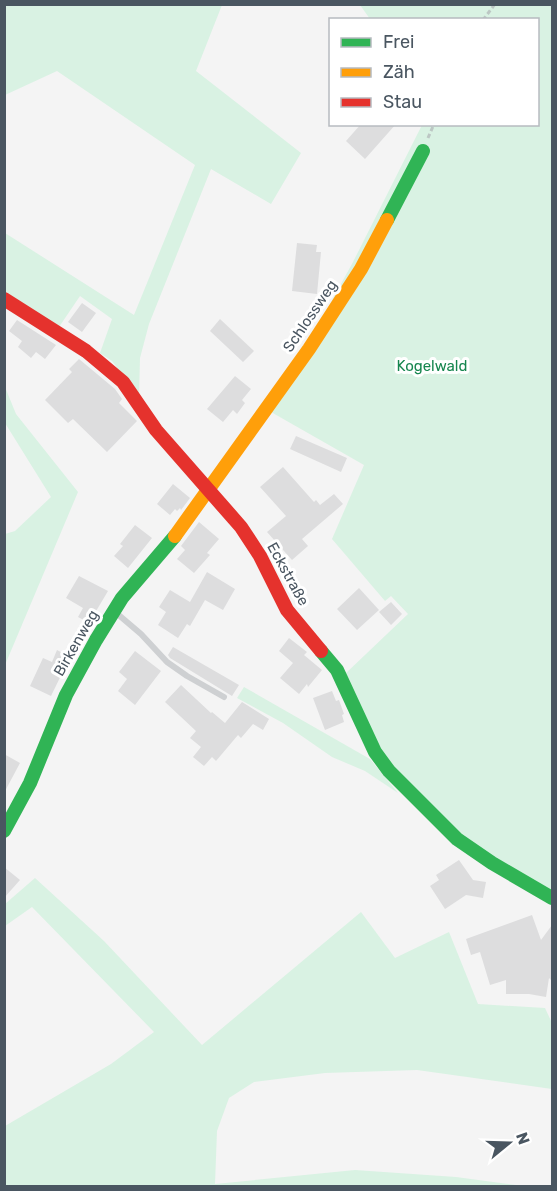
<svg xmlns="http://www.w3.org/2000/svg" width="557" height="1191" font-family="Rubik,sans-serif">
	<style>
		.green { fill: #d9f2e3 }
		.building { fill: #ddddde }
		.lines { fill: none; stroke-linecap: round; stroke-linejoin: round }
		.path { stroke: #bcc7c4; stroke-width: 3; stroke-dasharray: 4.5 3; stroke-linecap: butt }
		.lane { stroke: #ced0d2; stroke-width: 6 }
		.fast { stroke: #30b455; stroke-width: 14 }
		.slow { stroke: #ff9f0a; stroke-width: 14 }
		.jam { stroke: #e5322d; stroke-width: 14 }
		.labels { text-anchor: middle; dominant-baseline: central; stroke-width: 6; stroke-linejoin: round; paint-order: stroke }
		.street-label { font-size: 15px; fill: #4a5661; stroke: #fff }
		.park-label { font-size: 15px; fill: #17864f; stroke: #fff }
	</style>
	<rect width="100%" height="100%" fill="#f4f4f4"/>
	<path class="green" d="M4,5H222L196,71L301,153L271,204L211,169L149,324L140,358L139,396L112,361L100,353L112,319L80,296L59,327L5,294V233L134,315L195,165L57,71L5,95Z
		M360,5H552V891L465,840L379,751L345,674L408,614L391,596L385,601L332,539L364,465L271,412L353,262L422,125L538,124V20L370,19Z
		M5,387L16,414L78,492L5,665V534L15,531L51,497L5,423Z
		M244,687L370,759L398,793L365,771L332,757L283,723L237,698Z
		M35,878L104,941L202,1045L361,912L395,958L449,932L478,1004L545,1008L552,1023V1089L417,1070L325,1073L254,1082L229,1098L217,1131L215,1184L355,1170L456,1177L524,1186H5V1126L111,1064L154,1032L32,907L5,926V904Z"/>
	<path class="building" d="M361,124H396L365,159L346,141Z
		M297,243L317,245L316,252H321L317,294L292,291Z
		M82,303L96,313L82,332L68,322Z
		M220,319L254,351L243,362L210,331Z
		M17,320L56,345L45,359L36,352L31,358L18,347L22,341L9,331Z
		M79,359L115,389L122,399L119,403L137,421L107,452L73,419L68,423L45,400L72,372L69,369Z
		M235,376L251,389L242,400L245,403L237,414L233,410L223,422L207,409Z
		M296,436L347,458L341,472L290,449Z
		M283,467L314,502L316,500L320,505L334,494L343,504L302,539L308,546L292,560L267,532L286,516L260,487Z
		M173,484L190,498L181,510L180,508L177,511L175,509L170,515L157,504Z
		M199,522L219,539L207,553L210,555L194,573L177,559L185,550L181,546Z
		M135,525L152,538L128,568L114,556L123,546L120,544Z
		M207,572L235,589L223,610L205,600L190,626L187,624L178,638L158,625L166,612L159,607L170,590L190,602Z
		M79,576L108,591L89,623L78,617L83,608L66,598Z
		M359,588L379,610L357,630L337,609Z
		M391,602L402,614L391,625L379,612Z
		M289,638L307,652L304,655L322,670L308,687L307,684L299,694L280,678L293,663L279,651Z
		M173,647L239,685L232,696L170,658L168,655Z
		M57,650L70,657L51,696L30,686L43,658L52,662Z
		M135,651L161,671L135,705L118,691L127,679L119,672Z
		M181,685L211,713L212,712L225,723L242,702L269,719L263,730L253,724L241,738L238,735L216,761L212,757L204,766L193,757L201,747L190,738L196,731L165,702Z
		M332,691L336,701L339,700L344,714L342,715L344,722L325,730L313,698Z
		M4,754L20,763L4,793Z
		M459,860L473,880L486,882L483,898L466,895L445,909L430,886L439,880L436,875Z
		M4,867L20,880L4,898Z
		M532,915L541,940L552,925V981L549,978L546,997L529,994H506V980L490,985L480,952L471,955L466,939Z"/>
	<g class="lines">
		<path class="path" d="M483,20L495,4
			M428,138L434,124"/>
		<path class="lane" d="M114,611L141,634L167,662L187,676L224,697"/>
		<path class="fast" d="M387,220L423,151
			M321,651L337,670L375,752L389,771L457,839L492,863L552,898
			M4,831L30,783L66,695L96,640L122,598L175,536"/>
		<path class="slow" d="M175,536L309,349L361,269L387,220"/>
		<path class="jam" d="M4,299L86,351L123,382L156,430L241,527L260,556L287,610L321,651"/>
	</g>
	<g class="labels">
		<g class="street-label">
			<text transform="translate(310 316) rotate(-56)">Schlossweg</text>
			<text transform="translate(288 574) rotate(61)">Eckstraße</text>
			<text transform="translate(76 643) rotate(-60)">Birkenweg</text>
		</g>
		<g class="park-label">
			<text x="432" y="366">Kogelwald</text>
		</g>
	</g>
	<rect width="557" height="1191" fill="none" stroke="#4a5661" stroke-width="12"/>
	<rect x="329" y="18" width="210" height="108" fill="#ffffff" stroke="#b7bbc0" stroke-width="1.5"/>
	<rect x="341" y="38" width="30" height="9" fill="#30b455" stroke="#b7bbc0" stroke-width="1.5"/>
	<text x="383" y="48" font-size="18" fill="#4a5661">Frei</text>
	<rect x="341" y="68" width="30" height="9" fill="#ff9f0a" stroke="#b7bbc0" stroke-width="1.5"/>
	<text x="383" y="78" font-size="18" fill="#4a5661">Zäh</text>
	<rect x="341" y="98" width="30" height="9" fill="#e5322d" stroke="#b7bbc0" stroke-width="1.5"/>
	<text x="383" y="108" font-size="18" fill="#4a5661">Stau</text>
	<g transform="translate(509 1143) rotate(71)" stroke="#ffffff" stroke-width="4.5" paint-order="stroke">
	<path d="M0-4.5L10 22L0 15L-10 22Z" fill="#4a5661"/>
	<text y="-9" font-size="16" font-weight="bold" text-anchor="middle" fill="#4a5661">N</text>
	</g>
</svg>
